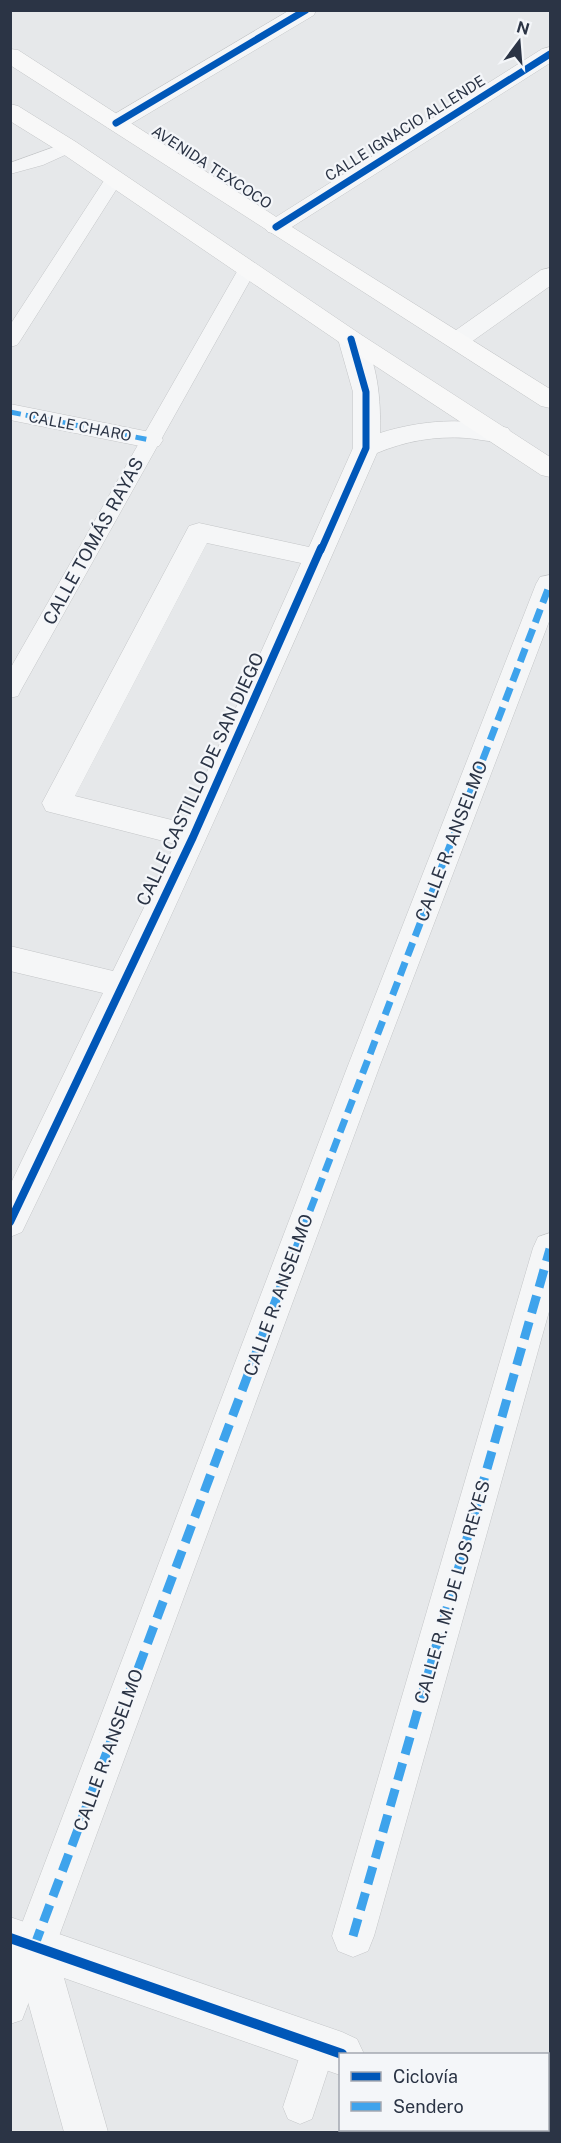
<svg xmlns="http://www.w3.org/2000/svg" width="561" height="2143" font-family="'Public Sans',sans-serif">
	<style>
		.lines { fill: none; stroke-linecap: round; stroke-linejoin: round }
		.service-casing { stroke: #c4c6c8; stroke-width: 1 }
		.pedestrian-casing { stroke: #c4c6c8; stroke-width: 1 }
		.minor-casing { stroke: #c4c6c8; stroke-width: 1 }
		.secondary-casing { stroke: #c4c6c8; stroke-width: 1 }
		.service { fill: #f5f6f7; fill-rule: evenodd }
		.pedestrian { fill: #f5f6f7; fill-rule: evenodd }
		.minor { fill: #f5f6f7; fill-rule: evenodd }
		.secondary { fill: #f8f8f8; fill-rule: evenodd }
		.quiet-far2 { stroke: #3ea3ec; stroke-width: 5; stroke-dasharray: 11 5; stroke-linecap: butt }
		.quiet-far1 { stroke: #3ea3ec; stroke-width: 7; stroke-dasharray: 14 7; stroke-linecap: butt }
		.quiet { stroke: #3ea3ec; stroke-width: 9; stroke-dasharray: 18 9; stroke-linecap: butt }
		.cycleway-far2-casing { stroke: #f4f6f9; stroke-width: 10 }
		.cycleway-far1-casing { stroke: #f4f6f9; stroke-width: 12 }
		.cycleway-casing { stroke: #f4f6f9; stroke-width: 14 }
		.cycleway-far2 { stroke: #0057b8; stroke-width: 7 }
		.cycleway-far1 { stroke: #0057b8; stroke-width: 8 }
		.cycleway { stroke: #0057b8; stroke-width: 10 }
		.labels { text-anchor: middle; dominant-baseline: central; stroke-width: 4.5; stroke-linejoin: round; paint-order: stroke }
		.far-street-label { font-size: 15px; fill: #2b3445; stroke: #f4f6f9 }
		.street-label { font-size: 18px; fill: #2b3445; stroke: #f4f6f9 }
	</style>
	<rect width="100%" height="100%" fill="#e6e8ea"/>
	<g class="lines">
		<g class="service-casing">
			<path id="service" d="M68,142L74,143L77,147L74,151L43,165L10,174V163Z
				M114,174L120,175L123,179L20,341L17,345L10,347V325L105,179L108,175Z
				M248,262L255,264L257,268L21,690L18,696L10,698V669L239,268L241,264Z
				M34,1931L46,1935L50,1947L22,2020L10,2024V1965L22,1935Z
				M319,2029L331,2034L336,2046L312,2119L300,2124L288,2119L283,2107L307,2034Z"/>
		</g>
		<g class="pedestrian-casing">
			<path id="pedestrian" d="M550,575V619L379,1068L55,1947L49,1962L34,1968L19,1962L13,1947L347,1068L536,584L540,577Z
				M550,1233V1308L374,1936L368,1951L353,1957L338,1951L332,1936L533,1248L538,1237Z"/>
		</g>
		<g class="minor-casing">
			<path id="minor" d="M290,10H316L314,15L124,128L116,130L108,128L105,123L108,118Z
				M550,47V63L284,232L276,234L268,232L264,227L268,222L542,49Z
				M550,268V286L467,345L458,348L449,345L445,340L449,335L541,270Z
				M351,331L360,334C378,361 381,401 380,433C421,420 466,417 508,428L512,434L508,440C494,444 480,439 466,438C434,436 406,441 377,453C263,713 147,976 22,1232L10,1237V1185L103,993L10,971V946L113,971L175,844L46,811L42,803L189,526L199,523L309,547L353,448V392L338,339L342,334ZM207,543L301,563L184,823L75,796Z
				M10,404L150,432L159,434L163,440L159,446L150,448L10,420Z
				M10,1917L342,2032L357,2039L364,2054H340V2075L64,1978L108,2132H64L17,1962L10,1959Z
				M548,2107L550,2108V2132H527L526,2130H548Z"/>
		</g>
		<g class="secondary-casing">
			<path id="secondary" d="M10,49L18,50L284,222L550,389V408L541,406L10,65Z
				M10,104L18,106L76,142L360,334L550,457V477L541,475L342,344L60,152L10,121Z"/>
		</g>
		<use href="#service" class="service"/>
		<use href="#pedestrian" class="pedestrian"/>
		<use href="#minor" class="minor"/>
		<use href="#secondary" class="secondary"/>
		<path class="quiet-far2" d="M10,412L150,440"/>
		<path class="quiet-far1" d="M295,1250L550,584"/>
		<path class="quiet" d="M353,1936L550,1249
			M34,1947L295,1249"/>
		<g class="cycleway-far2-casing">
			<path id="cycleway-far2" d="M116,123L306,10
				M276,227L550,54
				M321,550L366,448V392L351,339"/>
		</g>
		<g class="cycleway-far1-casing">
			<path id="cycleway-far1" d="M10,1222L193,837L321,548"/>
		</g>
		<g class="cycleway-casing">
			<path id="cycleway" d="M10,1938L342,2054"/>
		</g>
		<use href="#cycleway-far2" class="cycleway-far2"/>
		<use href="#cycleway-far1" class="cycleway-far1"/>
		<use href="#cycleway" class="cycleway"/>
	</g>
	<g class="labels">
		<g class="far-street-label">
			<text transform="translate(405 128) rotate(-32)">CALLE IGNACIO ALLENDE</text>
			<text transform="translate(212 167) rotate(33)">AVENIDA TEXCOCO</text>
			<text transform="translate(80 426) rotate(11)">CALLE CHARO</text>
		</g>
		<g class="street-label">
			<text transform="translate(93 541) rotate(-61)">CALLE TOMÁS RAYAS</text>
			<text transform="translate(200 779) rotate(-65)">CALLE CASTILLO DE SAN DIEGO</text>
			<text transform="translate(451 841) rotate(-69)">CALLE R. ANSELMO</text>
			<text transform="translate(278 1295) rotate(-70)">CALLE R. ANSELMO</text>
			<text transform="translate(452 1592) rotate(-74)">CALLE R. M. DE LOS REYES</text>
			<text transform="translate(108 1750) rotate(-70)">CALLE R. ANSELMO</text>
		</g>
	</g>
	<rect width="561" height="2143" fill="none" stroke="#2b3445" stroke-width="24"/>
	<rect x="339" y="2053" width="210" height="78" fill="#f4f6f9" stroke="#a4a8b1" stroke-width="1.5"/>
	<rect x="351" y="2072" width="30" height="9" fill="#0057b8" stroke="#a4a8b1" stroke-width="1.5"/>
	<text x="393" y="2083" font-size="18" fill="#2b3445">Ciclovía</text>
	<rect x="351" y="2102" width="30" height="9" fill="#3ea3ec" stroke="#a4a8b1" stroke-width="1.5"/>
	<text x="393" y="2113" font-size="18" fill="#2b3445">Sendero</text>
	<g transform="translate(519 42) rotate(16)" stroke="#f4f6f9" stroke-width="4.5" paint-order="stroke">
	<path d="M0-4.5L10 22L0 15L-10 22Z" fill="#2b3445"/>
	<text y="-9" font-size="16" font-weight="bold" text-anchor="middle" fill="#2b3445">N</text>
	</g>
</svg>
